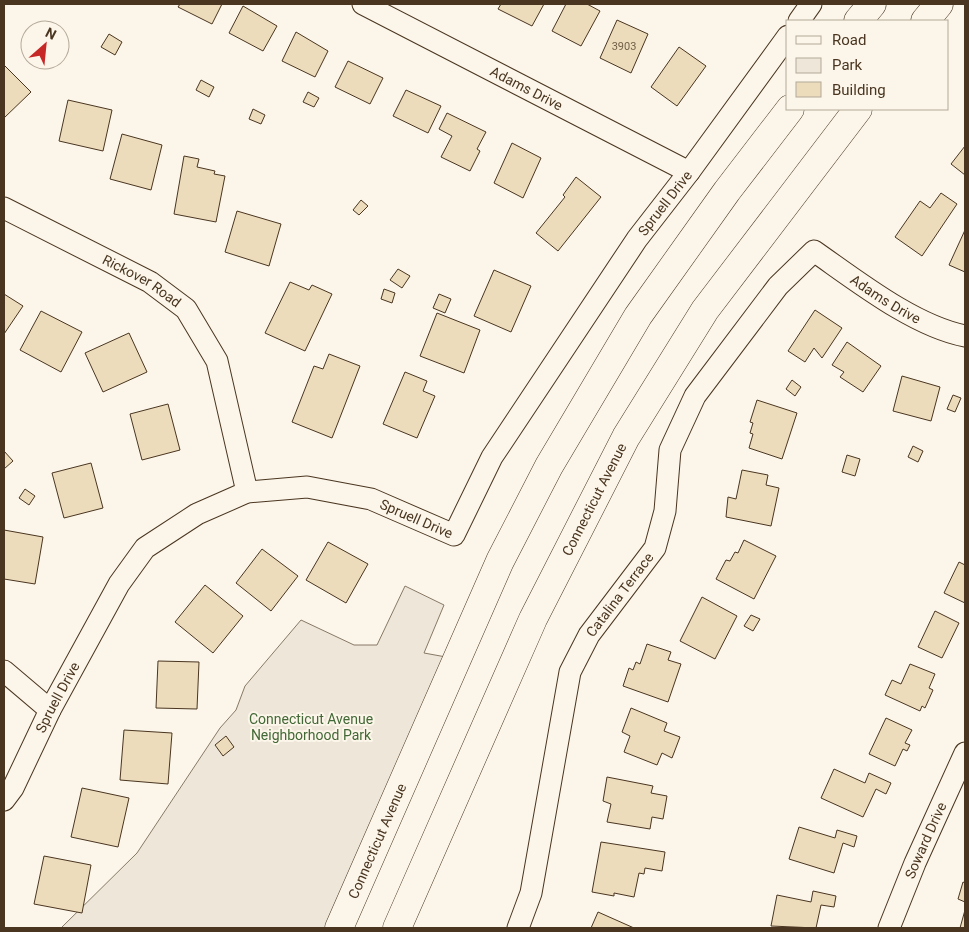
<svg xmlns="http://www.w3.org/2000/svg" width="969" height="932" font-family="Roboto,sans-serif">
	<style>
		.green { fill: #ede6d9; stroke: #887966 }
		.building { fill: #ecdcbc; stroke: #4a3520 }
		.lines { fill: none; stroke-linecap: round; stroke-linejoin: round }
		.minor-casing { stroke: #4a3520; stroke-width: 23 }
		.primary-casing { stroke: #4a3520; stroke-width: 29 }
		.minor { stroke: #fbf6e9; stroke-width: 21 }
		.primary { stroke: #fbf6e9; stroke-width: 28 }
		.labels { text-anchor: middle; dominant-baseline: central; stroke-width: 4; stroke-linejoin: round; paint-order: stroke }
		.number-label { font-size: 11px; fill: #725f47 }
		.street-label { font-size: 14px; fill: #4a3520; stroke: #fbf6e9 }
		.park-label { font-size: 14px; fill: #436837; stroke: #fbf6e9 }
	</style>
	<rect width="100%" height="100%" fill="#fbf6e9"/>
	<path class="green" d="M405,586L444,605L424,653L457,659L339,928H61L137,853L220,728L236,710L245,686L301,620L354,645H377Z"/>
	<path class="building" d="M180,4H222L212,24L178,7Z
		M501,4H544L532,26L498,9Z
		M566,4H587L600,11L581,46L552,31Z
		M243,6L277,26L263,51L229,33Z
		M617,20L648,34L631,73L600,58Z
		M296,32L328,51L315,77L282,61Z
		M109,34L122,42L115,55L101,47Z
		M679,47L706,66L677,106L651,87Z
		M348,61L383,78L370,104L335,87Z
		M4,65L31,92L4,118Z
		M201,80L214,87L209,97L196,90Z
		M406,90L441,106L428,133L393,116Z
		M308,92L319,98L314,107L303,102Z
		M68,100L112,110L103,151L59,141Z
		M253,109L265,115L261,124L249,119Z
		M447,113L486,132L477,149L480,151L470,171L441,157L452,136L439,129Z
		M122,134L162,145L151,190L110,179Z
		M512,143L541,158L523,198L494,183Z
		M965,146V175L951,164Z
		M184,156L199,159L197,167L215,171L214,174L225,176L216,222L174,214Z
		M576,177L601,197L558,251L536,233L565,197L563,195Z
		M941,193L957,204L922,256L895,237L920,201L930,208Z
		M361,200L368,206L359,215L353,210Z
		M237,211L281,224L269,266L225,252Z
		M965,230V272L949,265Z
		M398,269L410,276L402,288L390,280Z
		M494,270L531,286L511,332L474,316Z
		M290,282L309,290L312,285L332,294L305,351L265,333Z
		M384,289L395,293L392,303L381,299Z
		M4,294L23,306L4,334Z
		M439,294L451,299L445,313L433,308Z
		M815,310L842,328L822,358L814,348L805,362L788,351Z
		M41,311L82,332L61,372L20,350Z
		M437,313L480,330L464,373L420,356Z
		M129,333L147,372L103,392L85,353Z
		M847,342L881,366L863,392L840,377L844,372L832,365Z
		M329,354L360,366L332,438L292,422L314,366L323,369Z
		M405,372L427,381L423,391L435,396L417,438L383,424Z
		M902,376L940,387L931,421L893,411Z
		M792,380L801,387L795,396L786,389Z
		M953,395L961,398L955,412L947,409Z
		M757,400L797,413L782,459L749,448L753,434L750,433L753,423L750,422Z
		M168,404L180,450L142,460L130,414Z
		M913,446L923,451L918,462L908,457Z
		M4,451L13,461L4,469Z
		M847,455L860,459L855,476L842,472Z
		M91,463L103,508L64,518L52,473Z
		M742,470L768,475L766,485L779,488L771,526L726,517L728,497L736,499Z
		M25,489L35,496L29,505L19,498Z
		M4,530L43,537L35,584L4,579Z
		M744,540L776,556L754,599L716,579L726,560L730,561L735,552L738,553Z
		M328,542L368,564L346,603L306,580Z
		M262,549L298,576L271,611L236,583Z
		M959,562L965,565V603L944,593Z
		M205,585L243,616L213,653L175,622Z
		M702,597L737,616L715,659L680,641Z
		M935,611L959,623L942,658L918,647Z
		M751,615L760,619L753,631L744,626Z
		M647,644L671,652L668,660L681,664L668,702L623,686L629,668L633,670L636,662L640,664Z
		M158,661L199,662L197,709L156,708Z
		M910,664L935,674L929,688L933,690L925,708L922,706L920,711L885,695L892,680L901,684Z
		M631,708L667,723L664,731L680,737L672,758L662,753L657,765L624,752L630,736L622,732Z
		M886,718L912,730L905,743L910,745L907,751L903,749L895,766L869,754Z
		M124,730L172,733L168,784L120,780Z
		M226,736L234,747L223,756L215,745Z
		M834,769L865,783L869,773L891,783L886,794L876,789L863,817L821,798Z
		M607,777L653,786L651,793L667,796L663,819L652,817L650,829L607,822L611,804L603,801Z
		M82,788L129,798L118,847L71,837Z
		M799,827L835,838L837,830L857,836L854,847L843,843L834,873L789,859Z
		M601,842L665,852L662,871L645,868L644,874L639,873L634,897L614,893V896L592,892Z
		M44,856L91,865L82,913L34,904Z
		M963,882L965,883V902L958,899Z
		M813,891L836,896L834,907L821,905L816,928L771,926L777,895L811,902Z
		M965,910V928H960Z
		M598,912L634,928H591Z"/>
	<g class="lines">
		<g class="minor-casing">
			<g id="minor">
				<path id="s1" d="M363,4L689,172"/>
				<path d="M799,21L811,4"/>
				<path id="s2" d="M4,208L150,282L186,309L217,361L247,492"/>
				<path d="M4,671L50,710"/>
				<path id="s3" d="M4,800L13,788L50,710L119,584L145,548L197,514L247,492L307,487L371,499L454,535L492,457L637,239L689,172L788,36"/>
				<path id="s4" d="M518,928L531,893L570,672L589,635L655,548L665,511L670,450L695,396L778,286L814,251C857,281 914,326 965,336"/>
				<path id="s5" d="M889,928L915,863L965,753"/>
			</g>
		</g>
		<g class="primary-casing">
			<g id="primary">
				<path d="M858,21L872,4"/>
				<path d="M925,21L939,4"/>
				<path id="s6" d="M339,928L500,561L549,466L638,316L727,191L790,109"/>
				<path id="s7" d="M397,928L533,619L626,437L705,310L858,109"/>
			</g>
		</g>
		<use href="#minor" class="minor"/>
		<use href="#primary" class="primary"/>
	</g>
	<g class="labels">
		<g class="number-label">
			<text x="624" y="46">3903</text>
		</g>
		<g class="street-label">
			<text stroke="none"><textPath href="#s1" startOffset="184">Adams Drive</textPath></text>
			<text stroke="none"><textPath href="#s3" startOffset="1016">Spruell Drive</textPath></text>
			<text stroke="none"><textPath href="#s2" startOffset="156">Rickover Road</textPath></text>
			<text stroke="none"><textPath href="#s4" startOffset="846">Adams Drive</textPath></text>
			<text stroke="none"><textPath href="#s7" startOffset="472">Connecticut Avenue</textPath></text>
			<text stroke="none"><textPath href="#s3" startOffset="581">Spruell Drive</textPath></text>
			<text stroke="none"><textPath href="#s4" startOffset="354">Catalina Terrace</textPath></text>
			<text stroke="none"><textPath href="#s3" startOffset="116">Spruell Drive</textPath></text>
			<text stroke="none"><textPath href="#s5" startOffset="95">Soward Drive</textPath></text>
			<text stroke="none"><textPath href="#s6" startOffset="95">Connecticut Avenue</textPath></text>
		</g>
		<g class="park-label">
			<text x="311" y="719">Connecticut Avenue<tspan x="311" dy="16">Neighborhood Park</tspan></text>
		</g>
	</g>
	<rect width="969" height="932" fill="none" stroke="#4a3520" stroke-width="10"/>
	<rect x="786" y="20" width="162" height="90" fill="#fbf6e9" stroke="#b4a999"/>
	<rect x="796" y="36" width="25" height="8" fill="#fbf6e9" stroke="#b4a999"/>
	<text x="832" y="45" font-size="15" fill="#4a3520">Road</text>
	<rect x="796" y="58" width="25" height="15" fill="#ede6d9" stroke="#b4a999"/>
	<text x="832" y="70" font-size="15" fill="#4a3520">Park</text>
	<rect x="796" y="82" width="25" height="15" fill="#ecdcbc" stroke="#b4a999"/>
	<text x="832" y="95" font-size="15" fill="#4a3520">Building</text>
	<g transform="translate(45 45) rotate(27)"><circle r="24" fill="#fbf6e9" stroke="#b4a999"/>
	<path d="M0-4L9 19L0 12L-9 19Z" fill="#c62828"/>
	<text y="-8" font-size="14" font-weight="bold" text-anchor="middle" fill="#4a3520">N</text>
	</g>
</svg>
